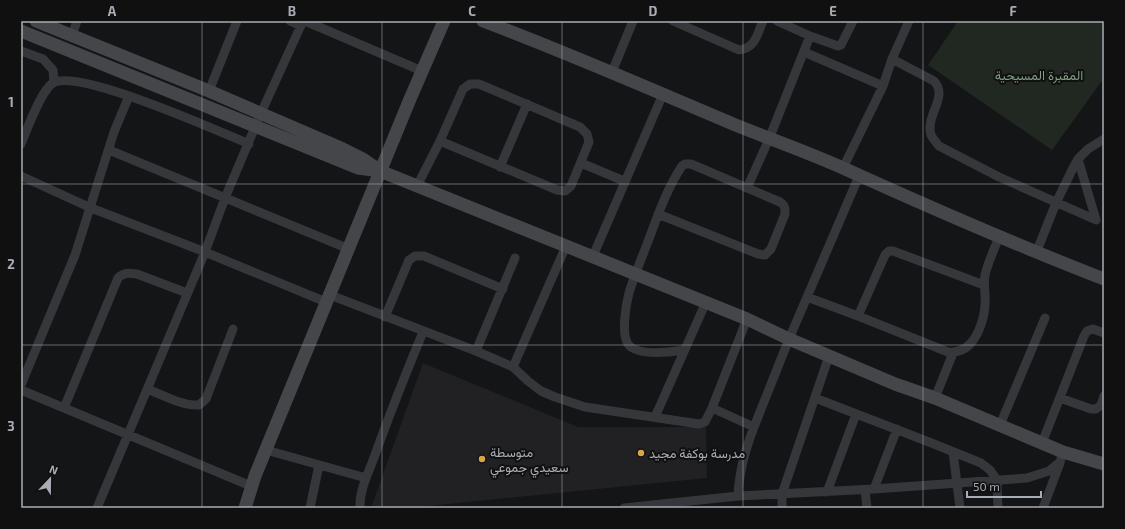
<svg xmlns="http://www.w3.org/2000/svg" width="1125" height="529" font-family="'Exo 2',Vazirmatn,sans-serif">
	<style>
		.built { fill: #212123 }
		.green { fill: #212822 }
		.lines { fill: none; stroke-linecap: round; stroke-linejoin: round }
		.street { stroke: #36373a; stroke-width: 9 }
		.secondary { stroke: #44464a; stroke-width: 13 }
		.grid { fill: none; stroke: #a8acb4; stroke-width: 1; stroke-opacity: 0.55 }
		.poi-dot { fill: #daa448; stroke: #101011; stroke-width: 1.5 }
		.labels { text-anchor: middle; dominant-baseline: central; stroke-width: 4; stroke-linejoin: round; paint-order: stroke }
		.park-label { font-size: 13px; fill: #819d82; stroke: #101011 }
		.poi-label { font-size: 13px; fill: #a8acb4; stroke: #101011; text-anchor: start }
		.neatline { fill: none; stroke: #a8acb4; stroke-width: 1.5 }
		.grid-label { font-size: 13px; text-anchor: middle; font-weight: bold; fill: #a8acb4 }
	</style>
	<rect width="100%" height="100%" fill="#141516"/>
	<path class="built" d="M423,363L578,427H706L707,478L408,508H371Z"/>
	<path class="green" d="M958,21H1104V78L1052,150L928,65Z"/>
	<g class="lines">
		<path class="street" d="M290,21L301,26
			M305,21L422,71
			M673,21L739,50C756,48 757,34 763,21
			M72,35L77,21
			M810,36L838,46L841,45L853,21
			M21,51L43,59L53,70L54,82
			M804,52L883,86
			M892,59L934,81C949,97 925,115 931,135C933,139 936,142 939,146L999,177L1096,220L1078,159
			M612,72L633,21
			M209,91L237,21
			M21,144C27,130 41,90 53,83C78,68 218,131 249,144
			M109,150L349,249
			M581,163L624,181
			M500,167L527,104
			M843,168L883,86L892,59L909,21
			M21,176L91,208L205,252L326,302
			M417,186L440,141L463,89L470,84H479L580,127L587,134L589,142L571,186L565,191L557,190L440,141
			M747,188L769,139L810,36L777,21
			M658,214L758,254L765,255L771,249L785,214C785,208 785,205 780,202L691,164H685L682,166C666,190 657,218 647,244C641,260 634,276 629,293C626,304 621,334 628,344C637,357 671,352 684,350
			M1036,253L1056,203L1073,168L1078,159L1088,149L1104,139
			M593,256L663,94
			M330,295L476,351L513,367L528,381L541,391L555,397L585,407L699,424L705,422L712,408L747,319
			M807,297L858,316L948,352C955,353 965,350 970,344C979,335 985,316 985,303C986,294 983,285 985,275C988,262 994,250 999,237
			M858,316L885,255L889,251H893L984,285
			M385,317L409,260L415,256H424L503,289
			M476,351L515,258
			M513,367L566,246
			M21,385L75,255L114,132L129,96
			M147,389C163,395 182,406 199,405L206,399L233,329
			M21,390L251,486
			M815,398L929,442L981,463L990,470L997,480L998,508
			M935,398L953,353
			M1060,398L1091,409H1096L1101,405L1104,396
			M64,408L118,278C124,272 129,273 137,274L187,293
			M712,408L754,427C745,450 739,472 738,496
			M655,417L706,302
			M1000,425L1045,318
			M754,427L789,339L859,176
			M1042,443L1084,336L1087,331L1093,329L1104,333
			M266,450L366,478
			M953,452L960,508
			M874,489L897,429
			M865,490L867,508
			M827,492L856,414
			M97,508L205,252L225,198L261,113L303,21
			M310,508L319,465
			M360,508C359,490 369,472 375,455C390,413 406,373 423,332
			M624,508L738,496L874,489L1027,478L1049,471L1060,462L1063,452
			M782,508V494L829,356
			M1043,508L1060,463"/>
		<path class="secondary" d="M36,21L209,91L343,149L363,159L379,170
			M483,21C568,53 650,89 733,124C770,139 807,152 843,168C929,207 1016,245 1104,279
			M21,31L358,168L380,171L747,319L789,339L895,384L935,398L1063,452L1104,464
			M245,508L255,476L410,99L444,21"/>
	</g>
	<path class="grid" d="M202,21V508M382,21V508M562,21V508M743,21V508M923,21V508M21,184H1104M21,345H1104"/>
	<g class="poi-dot">
		<circle cx="641" cy="453" r="4"/>
		<circle cx="482" cy="459" r="4"/>
	</g>
	<g class="labels">
		<g class="park-label">
			<text x="1039" y="75">المقبرة المسيحية</text>
		</g>
		<g class="poi-label">
			<text x="490" y="452">متوسطة<tspan x="490" dy="15">سعيدي جموعي</tspan></text>
			<text x="649" y="453">مدرسة بوكفة مجيد</text>
		</g>
	</g>
	<rect width="1125" height="529" fill="none" stroke="#101011" stroke-width="44"/>
	<g transform="translate(50 479) rotate(22)" stroke="#101011" stroke-width="3" paint-order="stroke">
	<path d="M0-3L7 15L0 10L-7 15Z" fill="#a8acb4"/>
	<text y="-6" font-size="11" font-weight="bold" text-anchor="middle" fill="#a8acb4">N</text>
	</g>
	<path d="M967 491v6h74v-6" fill="none" stroke="#a8acb4" stroke-width="2"/>
	<text x="973" y="491" font-size="12" fill="#a8acb4" stroke="#101011" stroke-width="3" paint-order="stroke">50 m</text>
	<rect x="22" y="22" width="1081" height="485" class="neatline"/>
	<g class="grid-label">
		<text x="112" y="16">A</text>
		<text x="292" y="16">B</text>
		<text x="472" y="16">C</text>
		<text x="653" y="16">D</text>
		<text x="833" y="16">E</text>
		<text x="1013" y="16">F</text>
		<text x="11" y="107">1</text>
		<text x="11" y="269">2</text>
		<text x="11" y="431">3</text>
	</g>
</svg>
